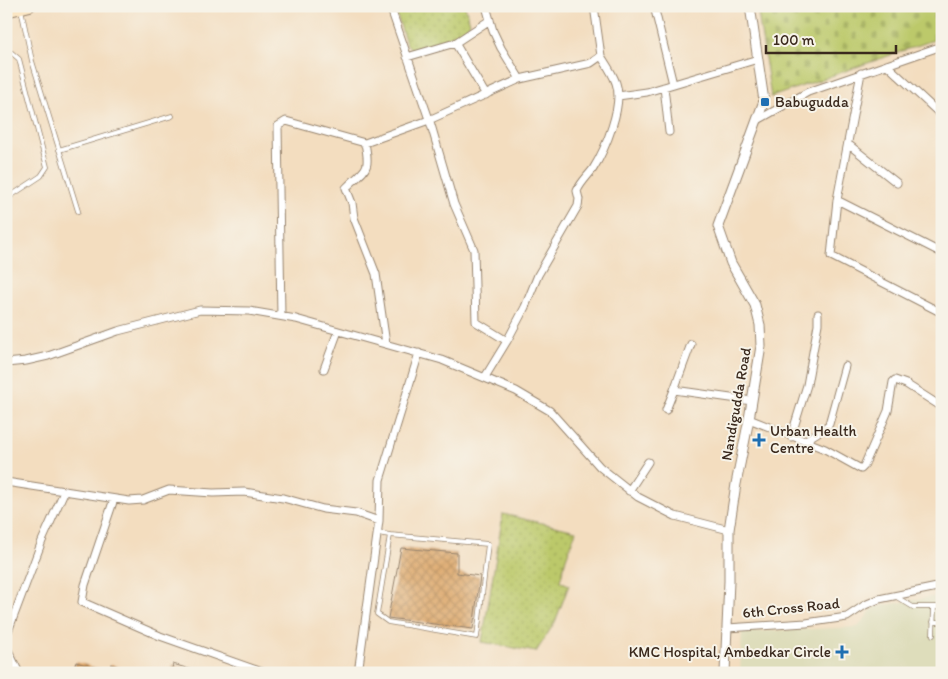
<svg xmlns="http://www.w3.org/2000/svg" width="948" height="679" font-family="Itim,sans-serif">
	<style>
		.built { fill: #deddbb }
		.cemetery { fill: url(#cemetery-stones); stroke: #7c7a44 }
		.park { fill: url(#park-dots); stroke: #7c7a44 }
		.building { fill: url(#building-cross-hatch) }
		.lines { fill: none; stroke-linecap: round; stroke-linejoin: round }
		.service-casing { stroke: #97846e; stroke-width: 5.5 }
		.minor-casing { stroke: #97846e; stroke-width: 9 }
		.tertiary-casing { stroke: #97846e; stroke-width: 11 }
		.secondary-casing { stroke: #97846e; stroke-width: 12 }
		.service { stroke: #fff; stroke-width: 4 }
		.minor { stroke: #fff; stroke-width: 7 }
		.tertiary { stroke: #fff; stroke-width: 9 }
		.secondary { stroke: #fbe6c4; stroke-width: 10 }
		.poi-dot { fill: #1f6fb2; stroke: #f7f3e8; stroke-width: 2 }
		.labels { text-anchor: middle; dominant-baseline: central; stroke-width: 4; stroke-linejoin: round; paint-order: stroke }
		.poi-label { font-size: 15px; fill: #3b2a1e; stroke: #f7f3e8; text-anchor: start }
		.street-label { font-size: 15px; fill: #3b2a1e; stroke: #f7f3e8 }
	</style>
	<defs>
		<pattern id="cemetery-stones" width="16" height="16" patternUnits="userSpaceOnUse" patternTransform="scale(1.25)"><rect width="16" height="16" fill="#bcc96b"/><path d="M2 7V4a2 2 0 0 1 4 0v3zM10 15v-3a2 2 0 0 1 4 0v3z" fill="#a2ad5c"/></pattern>
		<pattern id="park-dots" width="8" height="8" patternUnits="userSpaceOnUse" patternTransform="scale(1.25)"><rect width="8" height="8" fill="#bcc96b"/><path d="M2 2h.1M6 6h.1" fill="none" stroke="#a2ad5c" stroke-width="1.8" stroke-linecap="round"/></pattern>
		<pattern id="building-cross-hatch" width="8" height="8" patternUnits="userSpaceOnUse" patternTransform="scale(1.25)"><rect width="8" height="8" fill="#daa05f"/><path d="M0 0l8 8M0 8l8-8" fill="none" stroke="#b2834e"/></pattern>
	</defs>
	<rect width="100%" height="100%" fill="#f7f3e8"/>
	<filter id="ink" filterUnits="userSpaceOnUse"><feTurbulence type="fractalNoise" baseFrequency=".02" numOctaves="2"/><feDisplacementMap in="SourceGraphic" scale="10" xChannelSelector="R" yChannelSelector="G"/><feConvolveMatrix kernelMatrix="1 2 1 2 8 2 1 2 1" color-interpolation-filters="sRGB"/></filter>
	<filter id="wash" filterUnits="userSpaceOnUse"><feTurbulence type="fractalNoise" baseFrequency=".0096" numOctaves="4" result="noise"/><feDisplacementMap in="SourceGraphic" scale="20" xChannelSelector="R" yChannelSelector="G"/><feGaussianBlur stdDeviation="1.12" result="paint"/><feColorMatrix in="noise" values="0 0 0 0 0 0 0 0 0 0 0 0 0 0 0 0 0 1.4 0 .05"/><feComposite in="paint" operator="in"/></filter>
	<g filter="url(#wash)">
		<rect width="100%" height="100%" fill="#f3ddbf"/>
		<path class="built" d="M942,595V673H740L742,632L858,627L874,607Z"/>
		<path class="cemetery" d="M757,6H941L942,37L771,97Z"/>
		<path class="park" d="M394,6H465L470,23L462,32L413,51L406,43Z
			M503,514L576,531L566,558L560,581L569,585L555,622L536,652L482,642Z"/>
		<g id="blocks">
			<path class="building" d="M401,548L457,553V573L480,576L473,629L388,618Z
				M76,662L107,671V673H72Z
				M111,664L132,673H109Z
				M173,664L196,671V673H171Z"/>
		</g>
	</g>
	<g filter="url(#ink)">
		<use href="#blocks" fill-opacity="0" stroke="#97846e" stroke-width="1"/>
		<g class="lines">
			<g class="service-casing">
				<path id="service" d="M21,9L32,61L78,211
					M6,52L12,53L19,59L47,167L41,176L6,199
					M59,150L172,116
					M377,533L390,535L377,614L388,622L477,637L488,544L390,535
					M895,596L913,607H942
					M933,622H942
					M933,635L934,607"/>
			</g>
			<g class="minor-casing">
				<path id="minor" d="M390,6L431,125L454,204L474,250L476,322L507,341
					M486,6L493,31L501,48L520,79
					M654,6L673,84
					M455,43L486,95
					M407,57L455,43L490,20
					M887,65L942,116
					M861,73L837,200L831,256L942,313
					M664,87L669,132
					M618,96L647,92L758,59
					M758,120L808,92L942,46
					M365,143C371,173 365,168 346,188L352,203L354,218L376,274L386,344
					M848,144L897,183
					M837,200L942,253
					M281,316L278,126L286,121L365,143L429,120L520,79L591,63L601,56L594,6
					M691,344L674,390L752,401
					M6,363L26,361L48,356L118,331L200,310L249,311L296,319L442,360L516,391L550,411L600,467L638,497L675,516L729,530
					M324,369L338,331
					M485,377L507,341L525,307L538,275L578,206L579,199L577,191C581,182 587,177 593,169C605,150 624,105 616,83C613,74 606,64 601,56
					M666,410L674,390
					M749,419L825,449L861,469L864,466L888,411L893,382L895,380L906,384L942,407
					M791,437L807,385L818,324V314
					M804,441L825,428L829,424L845,366
					M6,482L129,501L143,500L169,490L213,493L244,492L283,498L323,509L356,513L379,521
					M629,491L648,462
					M114,499L85,585L82,602L160,636L265,673
					M727,628L806,623L847,617L865,605L879,599L942,586
					M359,669L379,673
					M19,673L6,646L7,634L42,541L64,492
					M358,673L379,521L380,480L419,353"/>
			</g>
			<g class="tertiary-casing">
				<path id="tertiary" d="M725,673L729,581V530L736,484L749,419L761,346L760,325L755,305L731,263L718,226L764,101L750,6"/>
			</g>
			<g class="secondary-casing">
				<path id="secondary" d="M6,12L30,6"/>
			</g>
			<use href="#service" class="service"/>
			<use href="#minor" class="minor"/>
			<use href="#tertiary" class="tertiary"/>
			<use href="#secondary" class="secondary"/>
		</g>
	</g>
	<g class="poi-dot">
		<rect x="760" y="97" width="10" height="10" rx="2.5"/>
		<path d="M756.5 432.5h5v5h5v5h-5v5h-5v-5h-5v-5h5z"/>
		<path d="M839.5 644.5h5v5h5v5h-5v5h-5v-5h-5v-5h5z"/>
	</g>
	<g class="labels">
		<g class="poi-label">
			<text x="775" y="102">Babugudda</text>
			<text x="770" y="431">Urban Health<tspan x="770" dy="17">Centre</tspan></text>
			<text x="831" y="652" text-anchor="end">KMC Hospital, Ambedkar Circle</text>
		</g>
		<g class="street-label">
			<text transform="translate(736 404) rotate(-80)">Nandigudda Road</text>
			<text transform="translate(791 608) rotate(-6)">6th Cross Road</text>
		</g>
	</g>
	<rect width="948" height="679" fill="none" stroke="#f7f3e8" stroke-width="25"/>
	<path d="M766 45v8h130v-8" fill="none" stroke="#3b2a1e" stroke-width="2.5"/>
	<text x="773" y="45" font-size="15" fill="#3b2a1e" stroke="#f7f3e8" stroke-width="4" paint-order="stroke">100 m</text>
</svg>
